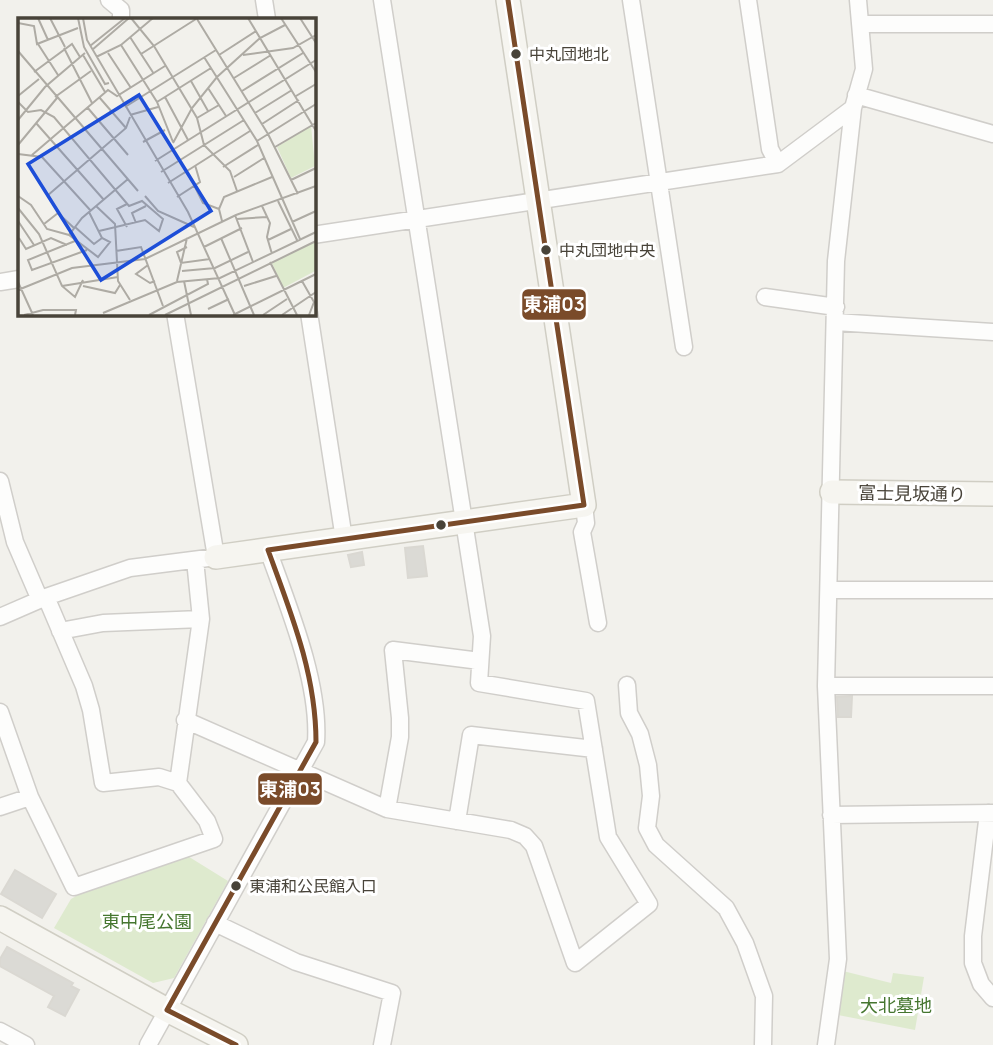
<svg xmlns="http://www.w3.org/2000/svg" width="993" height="1045" font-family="Manrope,'Noto Sans JP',sans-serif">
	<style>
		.green { fill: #deeace }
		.building { fill: #dbdad5; stroke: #dad8d2; stroke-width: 2 }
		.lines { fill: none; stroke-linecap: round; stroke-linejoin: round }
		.street-casing { stroke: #d0ceca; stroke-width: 19 }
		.secondary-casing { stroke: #d0cec4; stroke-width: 26 }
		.street { stroke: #fdfdfc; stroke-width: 16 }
		.secondary { stroke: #f6f5f0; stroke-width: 23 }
		.bus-1-casing { stroke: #fff; stroke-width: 10 }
		.bus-1 { stroke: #7a4b2a; stroke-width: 5 }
		.bus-dot { fill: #484339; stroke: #fff; stroke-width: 2.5 }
		.labels { text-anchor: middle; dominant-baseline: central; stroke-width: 6; stroke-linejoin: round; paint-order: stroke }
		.bus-label { font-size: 16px; fill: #484339; stroke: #fff; text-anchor: start }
		.street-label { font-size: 18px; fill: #484339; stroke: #fff }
		.park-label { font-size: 18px; fill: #45762f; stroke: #fff }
		.inset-road { fill: none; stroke: #aeaba4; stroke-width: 2 }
		.view { fill: #1d4ed8; fill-opacity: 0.15; stroke: #1d4ed8; stroke-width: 3.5 }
		.inset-edge { fill: none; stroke: #484339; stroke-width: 3.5 }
		.line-badge { stroke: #fff; stroke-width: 2.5 }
		.badge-label { font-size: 19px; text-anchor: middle; font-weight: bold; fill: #fff }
	</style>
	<rect width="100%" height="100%" fill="#f2f1ec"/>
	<path class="green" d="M186,855L228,881L174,978L153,983L54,928L71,899L96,885Z
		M843,971L891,983L893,973L924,977L915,1030L838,1015Z"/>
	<path class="building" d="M423,546L427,576L408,578L405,548Z
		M362,552L364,565L351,567L348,555Z
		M852,696L851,717H838L837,697Z
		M15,870L56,894L42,918L1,894Z
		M7,947L73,983L71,986L79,990L65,1016L48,1007L54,996L0,966V959Z"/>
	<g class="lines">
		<g class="street-casing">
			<path id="street" d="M109,0L121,10V19
				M264,0L267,19
				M631,0L684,347
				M748,0L770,149L778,164
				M860,24H993
				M856,95L993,134
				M313,235L778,164L853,108
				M0,282L19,279
				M765,297L836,307
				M309,313L344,539
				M835,322L993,332
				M0,481L15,542L40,600
				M584,505L586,523L582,532L598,623
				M830,590H993
				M46,597L84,686L91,710L103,783L159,777L178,783
				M0,617L46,597L130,568L216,557L175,313
				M60,631L103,623L201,619
				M627,685L629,713L640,734L648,765L651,796L647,828L656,845L726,908L745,943L764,996L763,1045
				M826,686H993
				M0,712L30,797L74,887L214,839L207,821L178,783L201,619L195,560
				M185,720L387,809L511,830L525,836L534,846L575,963L649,904L608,837L586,701L479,683L482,636L382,0
				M0,807L30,797
				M387,809L400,737V718L393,650L480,661
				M988,813L973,936V963L981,984L993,998
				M831,815L993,813
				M457,821L471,735L594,749
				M215,923L296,962L392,993L382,1045
				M0,1031L26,1045
				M148,1045L316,742C320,682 288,606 268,550
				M826,1045L838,959L826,686L836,261L853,108L864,69L858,0"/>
		</g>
		<g class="secondary-casing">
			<path id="secondary" d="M832,492L993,494
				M216,557L584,505L508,0
				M0,918L167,1010L236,1045"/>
		</g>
		<use href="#street" class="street"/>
		<use href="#secondary" class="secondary"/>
		<g class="bus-1-casing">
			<path id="bus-1" d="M508,0L584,505
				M268,550L584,505
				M167,1010L316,742C316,674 291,613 268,550
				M167,1010L236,1045"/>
		</g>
		<use href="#bus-1" class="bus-1"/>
	</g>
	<g class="bus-dot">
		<circle cx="516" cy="54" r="6"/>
		<circle cx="546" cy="250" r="6"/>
		<circle cx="441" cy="525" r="6"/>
		<circle cx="236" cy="886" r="6"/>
	</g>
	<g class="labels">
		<g class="bus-label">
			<text x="529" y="54">中丸団地北</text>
			<text x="559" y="250">中丸団地中央</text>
			<text x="249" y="886">東浦和公民館入口</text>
		</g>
		<g class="street-label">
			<text transform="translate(912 493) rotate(1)">富士見坂通り</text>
		</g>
		<g class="park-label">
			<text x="147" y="921">東中尾公園</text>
			<text x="896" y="1005">大北墓地</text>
		</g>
	</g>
	<g transform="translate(18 18)">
		<rect width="298" height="298" fill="#f2f1ec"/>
		<path d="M293,108L297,148L273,160L259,129ZM297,224V253L265,270L254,245Z" fill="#deeace"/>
		<path class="inset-road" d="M20,0L30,22M32,0L47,29M60,0L66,29L87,66L91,65M65,0L69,22L170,194L217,297M113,0L136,28L179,100L186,127L212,153L219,173M230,0L298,113M263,0L298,54M282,0L298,25M179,1L250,116L280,176M0,5L16,8L19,26L60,10M112,19L136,56M20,26L40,57M103,27L139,84L155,124M72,28L107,0M46,30L74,85M74,32L111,0M0,33L120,173M90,35L113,70M123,36L178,1M65,37L87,74M201,37L238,13M225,37L275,30L298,17M78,39L103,27L135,0M186,39L239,123L282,221M16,54L54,26L62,39M216,60L253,37M173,63L190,93M190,70L208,98M224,73L285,35M0,78L21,61M278,78L298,66M37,79L73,53M81,79L108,110M147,79L170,122M0,84L10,94L23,92L36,99L111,188L124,183L145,201L141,213L127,202L81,213M139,84L193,50M69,89L110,137M107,89L198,32M237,95L274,72M112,97L140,89M179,100L201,87M0,102L27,69L67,35M18,105L86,182M244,106L281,82M239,123L298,86M125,124L147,112M155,125L174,90L199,59L242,20L267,7M0,127L39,80M257,129L298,105M0,136L24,139L73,193M14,137L90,72L99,78L147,48M137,143L298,42M205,149L240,127M143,154L226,102M216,159L246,140M273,162L298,150M150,165L232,113M176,167L185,185L201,191M0,178L13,187L29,211L51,217L80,239L92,224L84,220L71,194M29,178L108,110L112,99M127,178L140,193L176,209M159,179L182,164L177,147M260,183L279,222M78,188L97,206L100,263L112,282M244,188L252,205L249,219L254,236M0,190L21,216L44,268L57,279L65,262M217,197L235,244M219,201L249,199M0,203L16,227M204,203L201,191L206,179L254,159M274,204L298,193M118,205L114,195L128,188M26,206L40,195L56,210M57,209L76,226L84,220M109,209L99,191L109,186M51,217L64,200L110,161M1,220L8,231L33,220L49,227M203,220L236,297M250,222L273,211M57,223L10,242L14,252L69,232M169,229L159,234L163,245L192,241M186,229L224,210M98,233L123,229L145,288M252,244L279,297M130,247L118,256L132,265L137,263M164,253L197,250L230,234M159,263L169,220M166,263L173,297M284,263L296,284L291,297M0,264L15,297M44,268L100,259M65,268L97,275L102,267M226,268L258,258M0,272L54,250L127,241L218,197L298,168M190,291L211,281M85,295L159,264L202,260L298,214M6,297L25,292H58L57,297M131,297L190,266L189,261M147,297L298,223M215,297L298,256M245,297L269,281M264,297L298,274"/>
		<path class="view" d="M121,77L193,193L83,262L10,146Z"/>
		<rect width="298" height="298" class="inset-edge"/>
	</g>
	<g class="line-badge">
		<rect x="521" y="288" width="66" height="33" rx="7" fill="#7a4b2a"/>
		<rect x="257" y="772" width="66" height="34" rx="7" fill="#7a4b2a"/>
	</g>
	<g class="badge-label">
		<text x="554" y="311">東浦03</text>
		<text x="290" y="796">東浦03</text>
	</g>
</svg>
